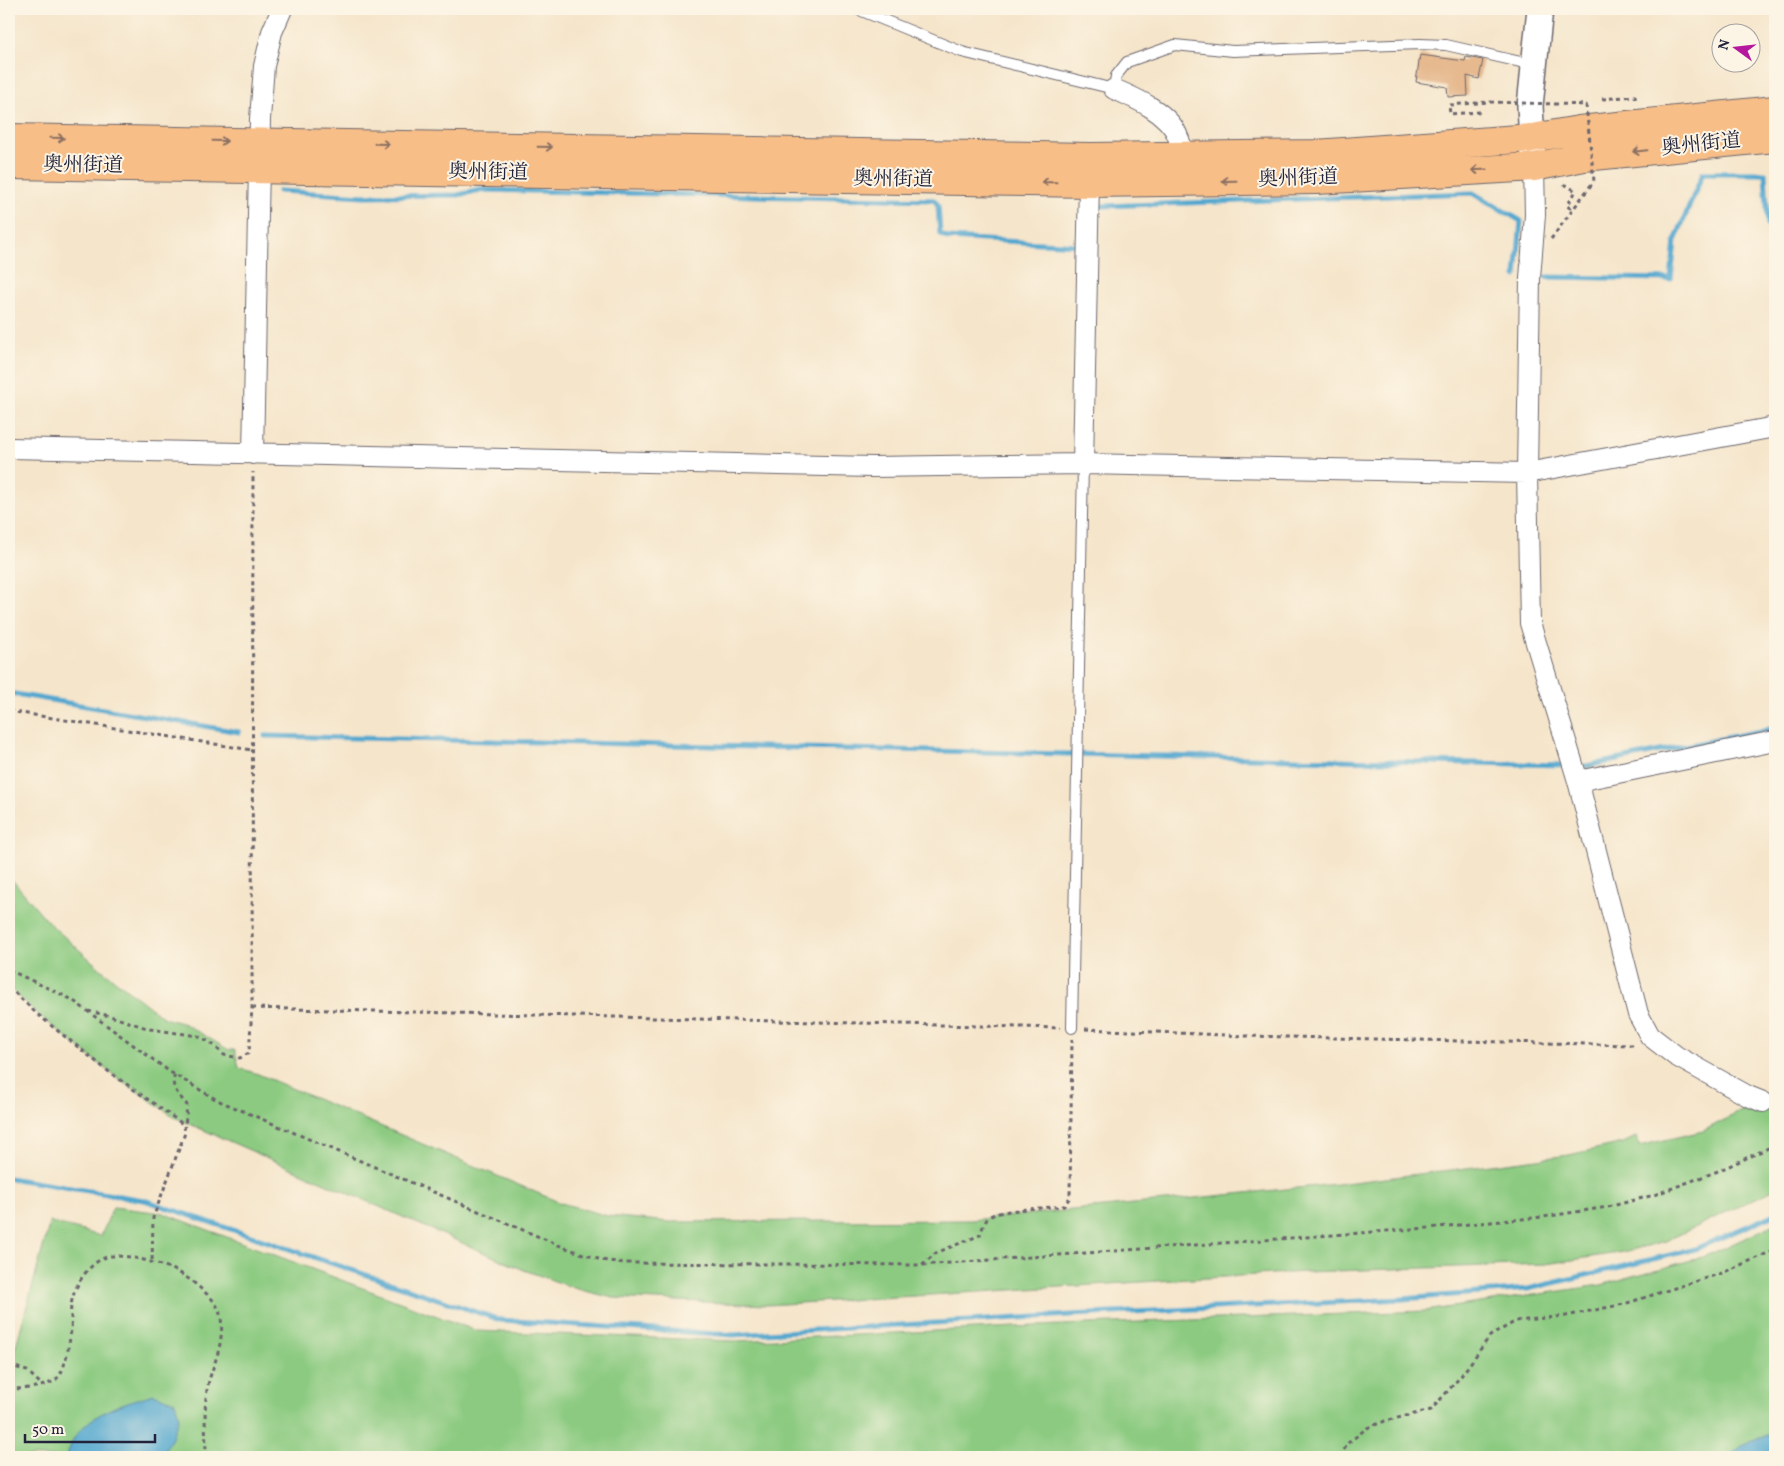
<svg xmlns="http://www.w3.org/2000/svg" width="1784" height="1466" font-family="Vollkorn,'Noto Serif JP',serif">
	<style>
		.green { fill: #8bca80; stroke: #56765e }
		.water { fill: #53a7cf; stroke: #3a6485 }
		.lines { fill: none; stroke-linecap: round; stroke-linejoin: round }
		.stream { stroke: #53a7cf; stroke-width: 5 }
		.building { fill: #e6b98f }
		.service-casing { stroke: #6c666d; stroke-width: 12 }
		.minor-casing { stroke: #6c666d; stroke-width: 22 }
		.tertiary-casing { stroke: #6c666d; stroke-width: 28 }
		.trunk-casing { stroke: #6c666d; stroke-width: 30 }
		.path { stroke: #6c666d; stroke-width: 3; stroke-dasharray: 4 4; stroke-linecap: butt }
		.service { stroke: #fff; stroke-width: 10 }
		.minor { stroke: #fff; stroke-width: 20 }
		.tertiary { stroke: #fff; stroke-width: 25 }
		.trunk { stroke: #f7be88; stroke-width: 28 }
		.path-bridge { stroke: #6c666d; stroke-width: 3; stroke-dasharray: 4 4; stroke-linecap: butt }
		.oneway { stroke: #8c7062 }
		.labels { text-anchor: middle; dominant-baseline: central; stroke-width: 4; stroke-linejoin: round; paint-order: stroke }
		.street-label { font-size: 20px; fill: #22223b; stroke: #fcf5e5 }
	</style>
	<rect width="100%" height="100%" fill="#fcf5e5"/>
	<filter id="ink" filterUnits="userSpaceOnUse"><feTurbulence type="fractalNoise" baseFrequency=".02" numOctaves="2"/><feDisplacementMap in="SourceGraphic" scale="10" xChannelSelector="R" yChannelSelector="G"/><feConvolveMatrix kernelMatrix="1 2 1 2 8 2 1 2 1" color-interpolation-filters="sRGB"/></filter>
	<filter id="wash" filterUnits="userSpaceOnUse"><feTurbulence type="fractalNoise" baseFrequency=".0096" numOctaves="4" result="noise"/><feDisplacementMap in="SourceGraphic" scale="20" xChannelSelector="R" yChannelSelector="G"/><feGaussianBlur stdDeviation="1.12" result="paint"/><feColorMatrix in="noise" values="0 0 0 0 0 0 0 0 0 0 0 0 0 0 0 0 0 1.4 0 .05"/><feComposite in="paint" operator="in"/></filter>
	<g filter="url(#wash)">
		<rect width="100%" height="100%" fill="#f5e5ca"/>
		<path class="green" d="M9,876L51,925L102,970L164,1018L185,1024L229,1050H235L239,1068L258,1074L561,1203L608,1216L670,1222L971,1220L1337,1184L1507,1163L1569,1155L1623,1143L1636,1137L1639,1146L1703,1131L1749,1107L1775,1110V1189L1666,1241L1624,1252L1546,1264L1305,1272L767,1305L613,1298L577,1289L524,1270L176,1118L108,1071L37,1014L9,987Z
			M113,1207L163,1213L477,1331L735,1341L1035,1326L1425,1311L1601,1285L1706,1256L1775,1224V1457H9V1371L50,1222L101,1236Z"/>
		<path class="water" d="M154,1394L175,1402L179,1417L171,1440L160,1457H67C75,1417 119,1404 154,1394Z
			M1775,1434V1457H1729C1742,1444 1757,1436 1775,1434Z"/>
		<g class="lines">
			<path class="stream" d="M279,191L364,196L458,195L481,190L934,200L938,205L940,234L948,238L1079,245
				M1102,206L1473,193L1521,221L1516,276
				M1546,277L1671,279L1675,241L1703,173H1765L1768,225H1775
				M9,693L239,732
				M265,736L1563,765
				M1586,766L1775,728
				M9,1178L144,1200L500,1320L733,1335L1070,1315L1403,1299L1528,1289L1695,1249L1775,1214"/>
		</g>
		<g id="blocks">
			<path class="building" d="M1420,55L1465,61L1466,57L1483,60L1479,79L1467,76L1468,96L1448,97L1447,87L1416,82Z"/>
		</g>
	</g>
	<g filter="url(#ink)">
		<use href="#blocks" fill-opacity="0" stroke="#6c666d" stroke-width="1"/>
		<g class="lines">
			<g class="service-casing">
				<path id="service" d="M857,9L962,52L1114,89L1116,76L1127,62L1175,45L1233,51L1420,44L1446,45L1534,65
					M1072,1028L1083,464"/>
			</g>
			<g class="minor-casing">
				<path id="minor" d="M1114,89C1135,98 1170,113 1178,137C1181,143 1182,149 1183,156
					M1534,167L1535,215L1530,278L1527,473L1530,623L1578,781L1638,1014L1650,1036L1676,1056L1748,1096L1763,1102
					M9,448L873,467L1083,464L1527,473L1775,427
					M253,454L260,119L264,66L272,32L282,9
					M1083,464L1089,183
					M1578,781L1775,741"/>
			</g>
			<g class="tertiary-casing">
				<path id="tertiary" d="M1533,158L1530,106L1540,9"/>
			</g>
			<g class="trunk-casing">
				<path id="trunk" d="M9,138L1090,157L1316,154L1532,138L1579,130L1775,110
					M9,165L1089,183L1317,180L1534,167L1584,157L1775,138"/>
			</g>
			<path class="path" d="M1602,99L1635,96L1636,102
				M1480,112L1450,114L1449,105L1490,102
				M1564,184L1576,191L1567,206L1573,210
				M1551,239L1594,181
				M9,711L252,750
				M9,970L71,999L170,1072L217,1100L563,1247L601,1260L625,1263L922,1265L1428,1228L1543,1217L1608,1207L1654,1195L1718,1171L1775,1145
				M9,987L37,1014L108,1071L184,1125L185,1133L153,1218L152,1263
				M252,1008L1061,1028
				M88,1011L110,1016L150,1029L198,1036L210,1042L224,1055L240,1058L249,1053L252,1008L253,472
				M1085,1029L1247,1036L1632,1045L1635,1043
				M175,1075C169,1087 180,1096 187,1105L185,1127
				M922,1265L936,1253L980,1235C982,1229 984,1222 989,1217C1000,1209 1048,1208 1064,1206L1070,1197L1072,1039
				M9,1365L27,1371L42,1385
				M9,1389C22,1389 51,1388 59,1376C66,1367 70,1340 71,1329C72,1321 70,1313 71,1306C73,1286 91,1258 112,1256C129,1255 148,1261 164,1266C177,1270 190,1279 200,1288C207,1294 216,1301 219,1311C224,1323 221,1343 217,1356C214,1366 210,1375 208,1385C203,1408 206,1434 206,1457
				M1340,1457L1348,1443L1367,1428L1385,1421L1431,1410L1461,1376L1490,1336L1516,1321L1566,1316L1624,1304L1722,1273L1775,1250"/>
			<use href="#service" class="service"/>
			<use href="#minor" class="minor"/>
			<use href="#tertiary" class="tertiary"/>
			<use href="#trunk" class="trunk"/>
			<path class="path-bridge" d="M1490,102L1586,105L1594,181"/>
		</g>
		<defs><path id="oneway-shaft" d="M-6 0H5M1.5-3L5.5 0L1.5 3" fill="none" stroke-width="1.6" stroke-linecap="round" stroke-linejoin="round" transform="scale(1.25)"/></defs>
		<g class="oneway">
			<use href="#oneway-shaft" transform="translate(57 138) rotate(1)"/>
			<use href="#oneway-shaft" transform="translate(220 141) rotate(1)"/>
			<use href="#oneway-shaft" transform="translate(382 144) rotate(1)"/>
			<use href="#oneway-shaft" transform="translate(545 147) rotate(1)"/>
			<use href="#oneway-shaft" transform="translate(1640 151) rotate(174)"/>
			<use href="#oneway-shaft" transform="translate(1479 170) rotate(177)"/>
			<use href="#oneway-shaft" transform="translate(1229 181) rotate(179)"/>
			<use href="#oneway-shaft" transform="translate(1049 182) rotate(-179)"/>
		</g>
	</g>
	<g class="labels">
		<g class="street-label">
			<text transform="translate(1701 145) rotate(-6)">奥州街道</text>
			<text transform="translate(83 166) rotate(1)">奥州街道</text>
			<text transform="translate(488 173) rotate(1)">奥州街道</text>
			<text transform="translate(1298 179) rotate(-2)">奥州街道</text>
			<text transform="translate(893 180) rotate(1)">奥州街道</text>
		</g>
	</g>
	<rect width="1784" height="1466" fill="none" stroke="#fcf5e5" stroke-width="30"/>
	<g transform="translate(1736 48) rotate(285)"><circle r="24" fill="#fcf5e5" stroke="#a5a1a1"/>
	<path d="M0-4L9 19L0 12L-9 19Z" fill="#b5179e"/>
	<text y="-8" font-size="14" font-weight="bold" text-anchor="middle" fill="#22223b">N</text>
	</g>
	<path d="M25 1434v8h130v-8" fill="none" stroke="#22223b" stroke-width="2.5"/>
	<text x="32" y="1434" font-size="15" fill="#22223b" stroke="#fcf5e5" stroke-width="4" paint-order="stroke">50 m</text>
</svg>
